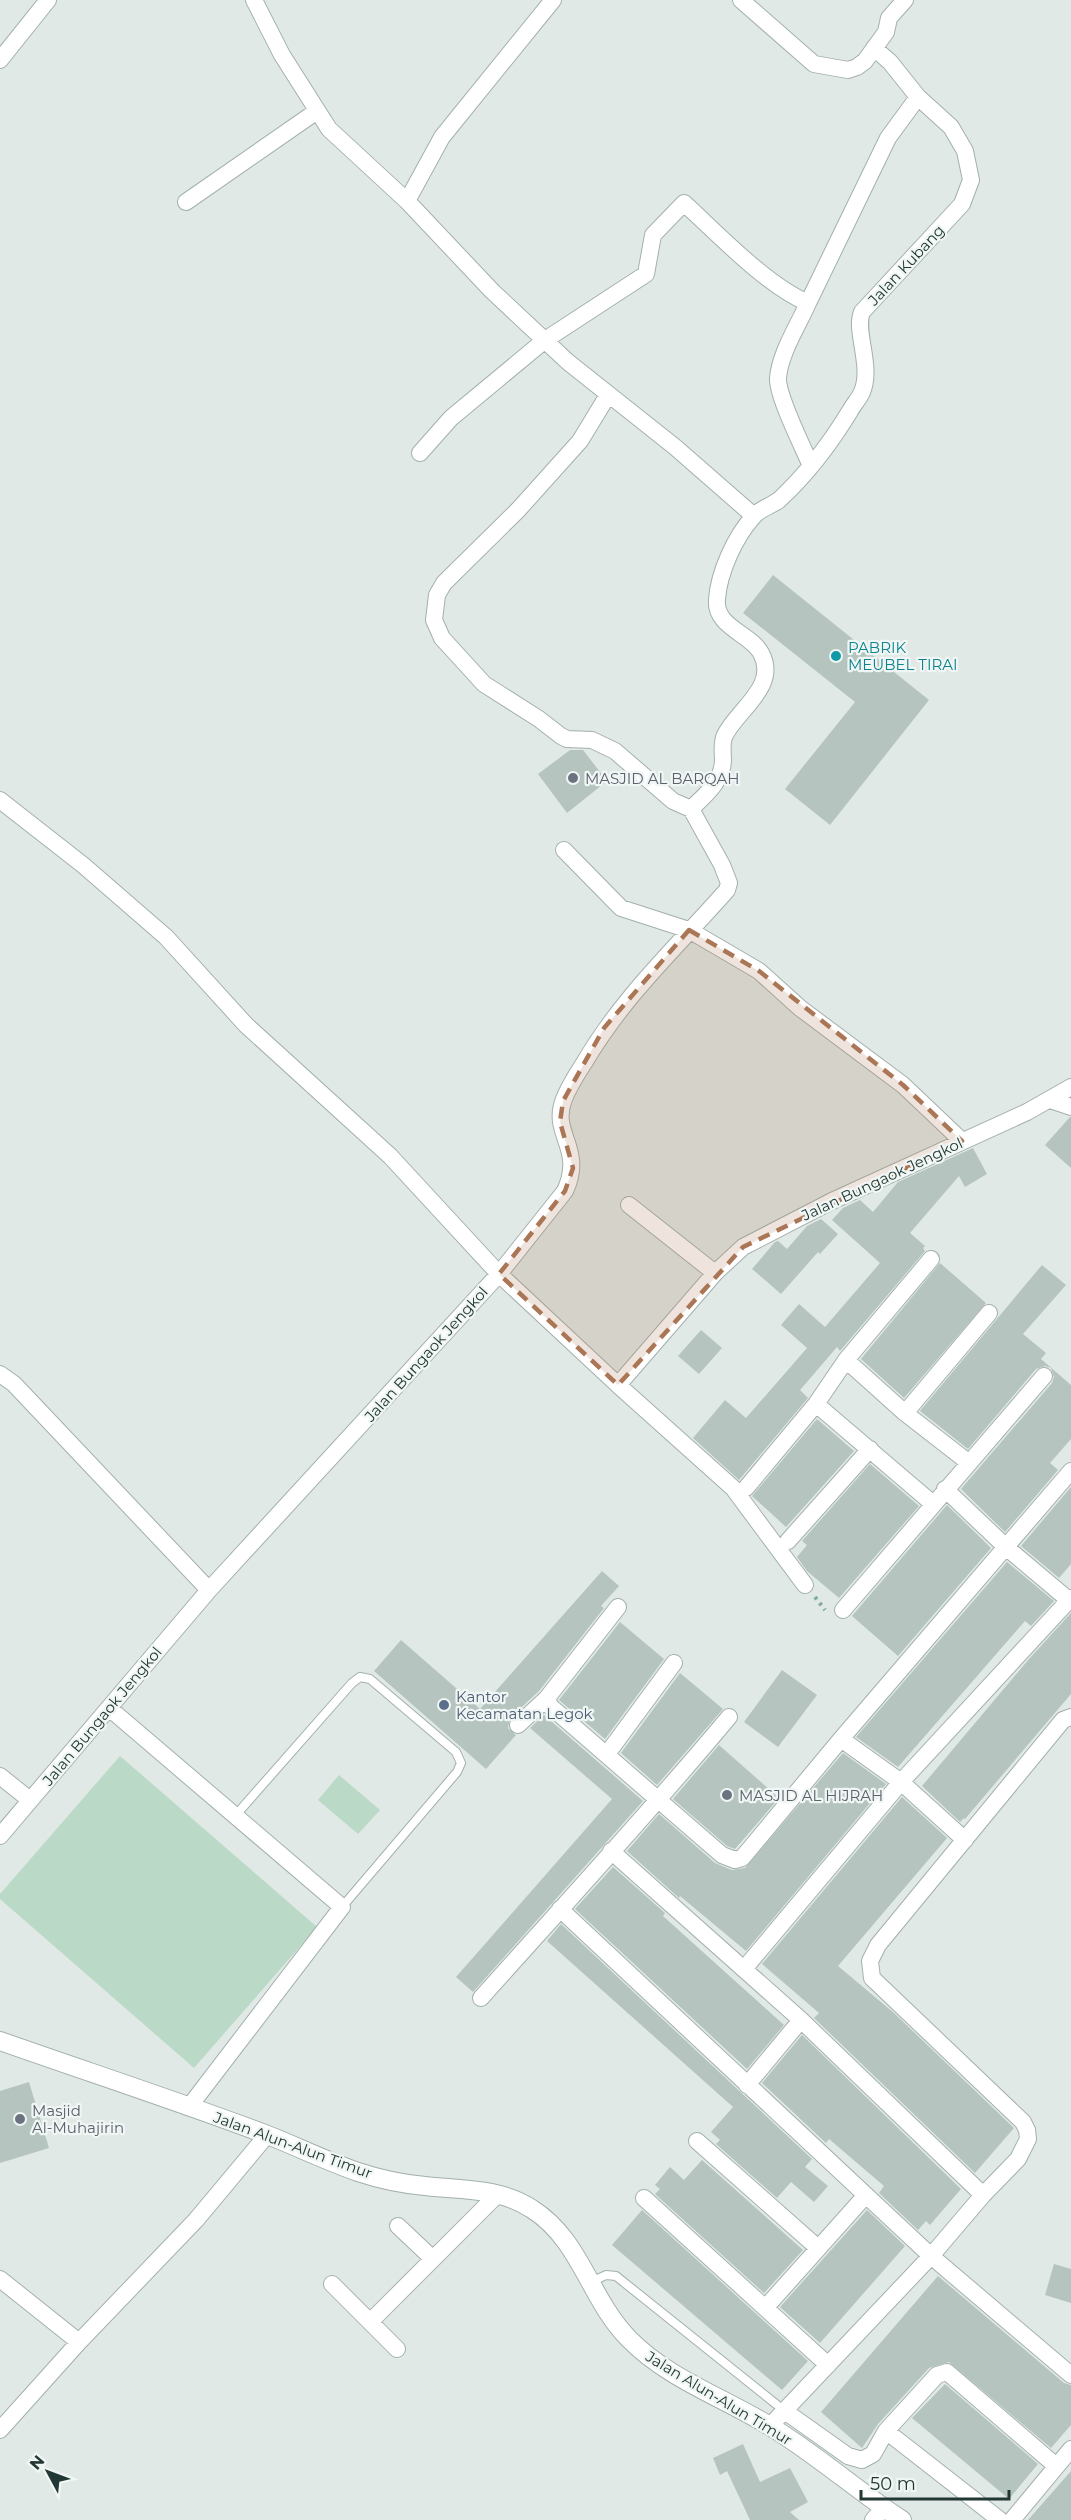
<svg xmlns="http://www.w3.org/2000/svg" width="1071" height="2520" font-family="Montserrat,sans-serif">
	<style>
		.green { fill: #bad9c6 }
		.building { fill: #b5c4bf }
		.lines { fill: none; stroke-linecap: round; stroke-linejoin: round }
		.service-casing { stroke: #a3b0ad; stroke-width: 10 }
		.minor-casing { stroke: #a3b0ad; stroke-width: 18 }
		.tertiary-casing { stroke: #a3b0ad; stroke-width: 20 }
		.path { stroke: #83aaa2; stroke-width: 4; stroke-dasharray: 3 4.5; stroke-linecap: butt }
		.service { stroke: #fff; stroke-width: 8 }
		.minor { stroke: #fff; stroke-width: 16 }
		.tertiary { stroke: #fff; stroke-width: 18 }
		.marked { fill: #aa7655; fill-opacity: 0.2; stroke: #aa7655; stroke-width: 4.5; stroke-dasharray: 12 8; stroke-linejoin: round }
		.culture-dot { fill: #0f9aa8; stroke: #f0f6f4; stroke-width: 2 }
		.worship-dot { fill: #6b7280; stroke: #f0f6f4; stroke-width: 2 }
		.service-dot { fill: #5c6f8a; stroke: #f0f6f4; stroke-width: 2 }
		.labels { text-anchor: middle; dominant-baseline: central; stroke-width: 4.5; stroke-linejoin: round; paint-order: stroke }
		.street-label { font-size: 15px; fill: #223834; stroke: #f0f6f4 }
		.culture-label { font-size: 15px; fill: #0d838f; stroke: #f0f6f4; text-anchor: start }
		.worship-label { font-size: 15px; fill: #5b616d; stroke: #f0f6f4; text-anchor: start }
		.service-label { font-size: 15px; fill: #4e5e75; stroke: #f0f6f4; text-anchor: start }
	</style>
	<rect width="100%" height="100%" fill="#e0e9e6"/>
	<path class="green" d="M120,1756L317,1927L194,2068L0,1899V1894Z
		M339,1775L380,1810L358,1834L318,1800Z"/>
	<path class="building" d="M773,575L929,700L830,825L785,789L855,702L743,613Z
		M570,750H583L607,781L567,813L538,774Z
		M1070,1117H1071V1168L1045,1145Z
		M973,1148L987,1174L965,1187L959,1176L910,1233L925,1246L923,1248L925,1251L840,1351L837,1347L801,1389L800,1390L808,1398L739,1480L693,1438L725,1400L746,1418L807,1348L781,1325L799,1304L825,1327L880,1263L832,1220L843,1208L860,1200L873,1212L898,1182Z
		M821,1219L838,1234L820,1254L818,1252L781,1294L752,1269L775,1242L778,1241L787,1249L807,1226Z
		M940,1263L986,1303L904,1398L861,1359Z
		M1042,1265L1066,1285L1023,1334L1046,1353L1041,1359L1071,1385V1439L1050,1463L1058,1470L1005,1532L961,1489L1052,1383L1054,1377L1051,1368L1045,1366L1036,1369L968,1449L920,1411Z
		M701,1330L722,1348L699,1374L678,1356Z
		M817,1419L854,1451L786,1527L752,1496Z
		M870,1464L919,1506L839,1598L807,1571L797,1557L807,1545L802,1541Z
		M1071,1487V1564L1059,1578L1021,1546Z
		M947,1505L991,1548L898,1656L852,1616Z
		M1007,1562L1054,1601L1031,1626L1025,1621L898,1767L856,1737Z
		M602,1571L619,1586L601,1606L604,1608L539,1691L510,1718L508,1728L516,1735L486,1769L374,1671L401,1640L480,1709Z
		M1071,1613V1694L965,1819L964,1818L960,1822L922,1786L1029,1659Z
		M620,1622L664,1659L605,1739L559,1700Z
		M782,1670L817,1695L778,1747L744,1722Z
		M680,1673L723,1709L657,1785L621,1753Z
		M544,1715L643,1801L473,1992L456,1977L612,1799L530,1728Z
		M719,1745L779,1798L735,1849L727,1846L673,1799Z
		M843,1753L886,1784L746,1951L680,1896L679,1898L627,1851L659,1814L715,1863L732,1870L745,1868Z
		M902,1797L947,1838L838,1966L894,2013L1014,2128L975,2173L814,2018L819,2013L762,1964Z
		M613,1867L665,1913L663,1916L784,2025L747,2069L575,1909Z
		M561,1924L812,2159L805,2167L828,2186L814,2202L791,2182L777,2198L716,2144L720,2140L711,2132L733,2107L547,1941Z
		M802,2035L961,2189L930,2225L926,2221L918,2230L879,2193L884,2186L829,2139L826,2143L762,2083Z
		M29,2082L49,2148L0,2163V2091Z
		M702,2160L803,2250L764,2293L655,2194L660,2189L655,2185L670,2167L684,2180Z
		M642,2210L808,2361L782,2390L612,2245Z
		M867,2210L905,2246L820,2343L780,2307Z
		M1054,2264L1071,2269V2303L1045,2295Z
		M938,2276L1064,2383L1071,2385V2425L1051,2448L949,2362L929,2368L878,2424L862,2448L821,2412Z
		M945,2384L1038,2464L1009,2499L912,2418Z
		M743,2444L760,2482L790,2468L808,2502L790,2512L799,2520H750L727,2471L720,2475L713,2458Z
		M1071,2471V2520H1028Z"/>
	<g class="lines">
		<g class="service-casing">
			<path id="service" d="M235,1816L352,1683L360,1677L370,1679L456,1752L461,1763L457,1772L342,1907
				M591,2282L606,2275L616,2276L786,2412"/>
		</g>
		<g class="minor-casing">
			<path id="minor" d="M254,0L282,55L329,129L407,201L492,291L568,362L675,447L754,516
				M741,0L814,64L848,70L857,67L865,61L886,32L889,18L905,0
				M0,60L48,0
				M407,201L442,137L553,0
				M186,202L317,111
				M808,303C798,326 780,353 778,378C777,396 803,447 811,466
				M608,395L580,441L518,510L444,583L437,595L434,620L442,638L484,684L539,719L561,736L567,739L592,740L615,751L673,801L691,809
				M420,453L451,418L545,340L646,274L653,235L684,203C718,234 766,285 808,303L888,138L918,97
				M0,800L83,865L166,937L246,1025L390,1156L499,1274L618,1385L715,1273L743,1247L832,1201L1027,1112L1071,1087
				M564,850L621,908L689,930L759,971L800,1008L903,1085L962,1141
				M1050,1100L1071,1107
				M629,1205L715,1273
				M846,1360L905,1413L968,1462
				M0,1374L14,1384L209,1590
				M618,1385L733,1488L805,1585
				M816,1404L932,1503
				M905,1413L989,1313
				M746,1488L816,1404L846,1360L931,1259
				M945,1489L1007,1548L1071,1602
				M788,1541L870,1449
				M618,1607L547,1698L550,1706L722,1855L735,1860L742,1858L748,1851L841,1739L1071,1471
				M843,1610L1044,1376
				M109,1708L342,1907L189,2107
				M518,1725L547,1698
				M841,1739L901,1782L965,1840
				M607,1754L674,1663
				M0,1776L30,1800
				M0,1836L209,1590L499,1274L565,1191C585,1148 550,1134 564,1099C569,1086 577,1074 584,1063C624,995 676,948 727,890L729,883L722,865L691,809C705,795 722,782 723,761C723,752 721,743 725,735C738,709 779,686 761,653C750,633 714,627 717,599C719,572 735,537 753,517C759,509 771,506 779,500C807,474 830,444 850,411C853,405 859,399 862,392C873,366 854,331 862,312L962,204L971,180L965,151L951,127L918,97L890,62L874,48
				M611,1851L801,2020L983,2195
				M560,1909L931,2256L1071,2375
				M744,1969L901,1782L1071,1598
				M481,1998C564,1905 649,1813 729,1717
				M747,2085L801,2020
				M697,2141L818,2248
				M644,2198L828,2365
				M398,2226L433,2259
				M0,2279L79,2342
				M332,2284L397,2349
				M766,2307L866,2195
				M370,2322L497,2195
				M786,2412L848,2456L862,2460L873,2454L886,2431L937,2375L947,2372L1055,2465
				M770,2426L931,2256L983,2195L1018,2159L1028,2139L1027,2130L1023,2122L872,1978L870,1961L878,1945L1063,1720L1071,1717
				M0,2430L79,2342L196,2220L267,2135
				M886,2431L1000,2520
				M873,2520L884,2508
				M1012,2520L1071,2449"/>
		</g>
		<g class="tertiary-casing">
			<path id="tertiary" d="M0,2041C88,2072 177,2101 265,2134C296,2146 326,2161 358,2172C379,2179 403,2184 425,2186C461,2190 501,2188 532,2209C581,2240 590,2300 629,2339C667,2378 722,2397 768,2425C815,2453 856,2490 902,2520"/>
		</g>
		<path class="path" d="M815,1597L825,1610"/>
		<use href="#service" class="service"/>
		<use href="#minor" class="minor"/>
		<use href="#tertiary" class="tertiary"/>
	</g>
	<path class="marked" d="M689,930L759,971L903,1085L962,1141L743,1247L618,1385L499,1274L565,1191L573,1168L560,1122L563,1101L604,1028Z"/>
	<circle class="culture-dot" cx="836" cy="656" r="6"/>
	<g class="worship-dot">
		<circle cx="573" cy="778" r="6"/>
		<circle cx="727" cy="1795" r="6"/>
		<circle cx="20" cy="2119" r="6"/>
	</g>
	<circle class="service-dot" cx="444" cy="1705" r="6"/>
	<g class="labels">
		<g class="street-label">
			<text transform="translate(906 265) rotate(-47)">Jalan Kubang</text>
			<text transform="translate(882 1179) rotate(-25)">Jalan Bungaok Jengkol</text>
			<text transform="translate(426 1354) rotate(-48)">Jalan Bungaok Jengkol</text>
			<text transform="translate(102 1716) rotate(-50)">Jalan Bungaok Jengkol</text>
			<text transform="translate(293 2145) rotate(20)">Jalan Alun-Alun Timur</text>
			<text transform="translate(719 2398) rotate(31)">Jalan Alun-Alun Timur</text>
		</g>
		<g class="culture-label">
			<text x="848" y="647">PABRIK<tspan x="848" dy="17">MEUBEL TIRAI</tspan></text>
		</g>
		<g class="worship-label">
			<text x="585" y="778">MASJID AL BARQAH</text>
			<text x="739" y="1795">MASJID AL HIJRAH</text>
			<text x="32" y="2110">Masjid<tspan x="32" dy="17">Al-Muhajirin</tspan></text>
		</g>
		<g class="service-label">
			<text x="456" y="1696">Kantor<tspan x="456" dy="17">Kecamatan Legok</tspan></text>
		</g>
	</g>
	<g transform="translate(48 2472) rotate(311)" stroke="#f0f6f4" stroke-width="4.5" paint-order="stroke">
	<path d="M0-4.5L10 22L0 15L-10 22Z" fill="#223834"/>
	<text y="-9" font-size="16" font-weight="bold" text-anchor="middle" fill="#223834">N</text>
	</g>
	<path d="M861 2490v9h148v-9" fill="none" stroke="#223834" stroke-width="3"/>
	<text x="870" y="2490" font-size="18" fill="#223834" stroke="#f0f6f4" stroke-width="4.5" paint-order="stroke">50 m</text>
</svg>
